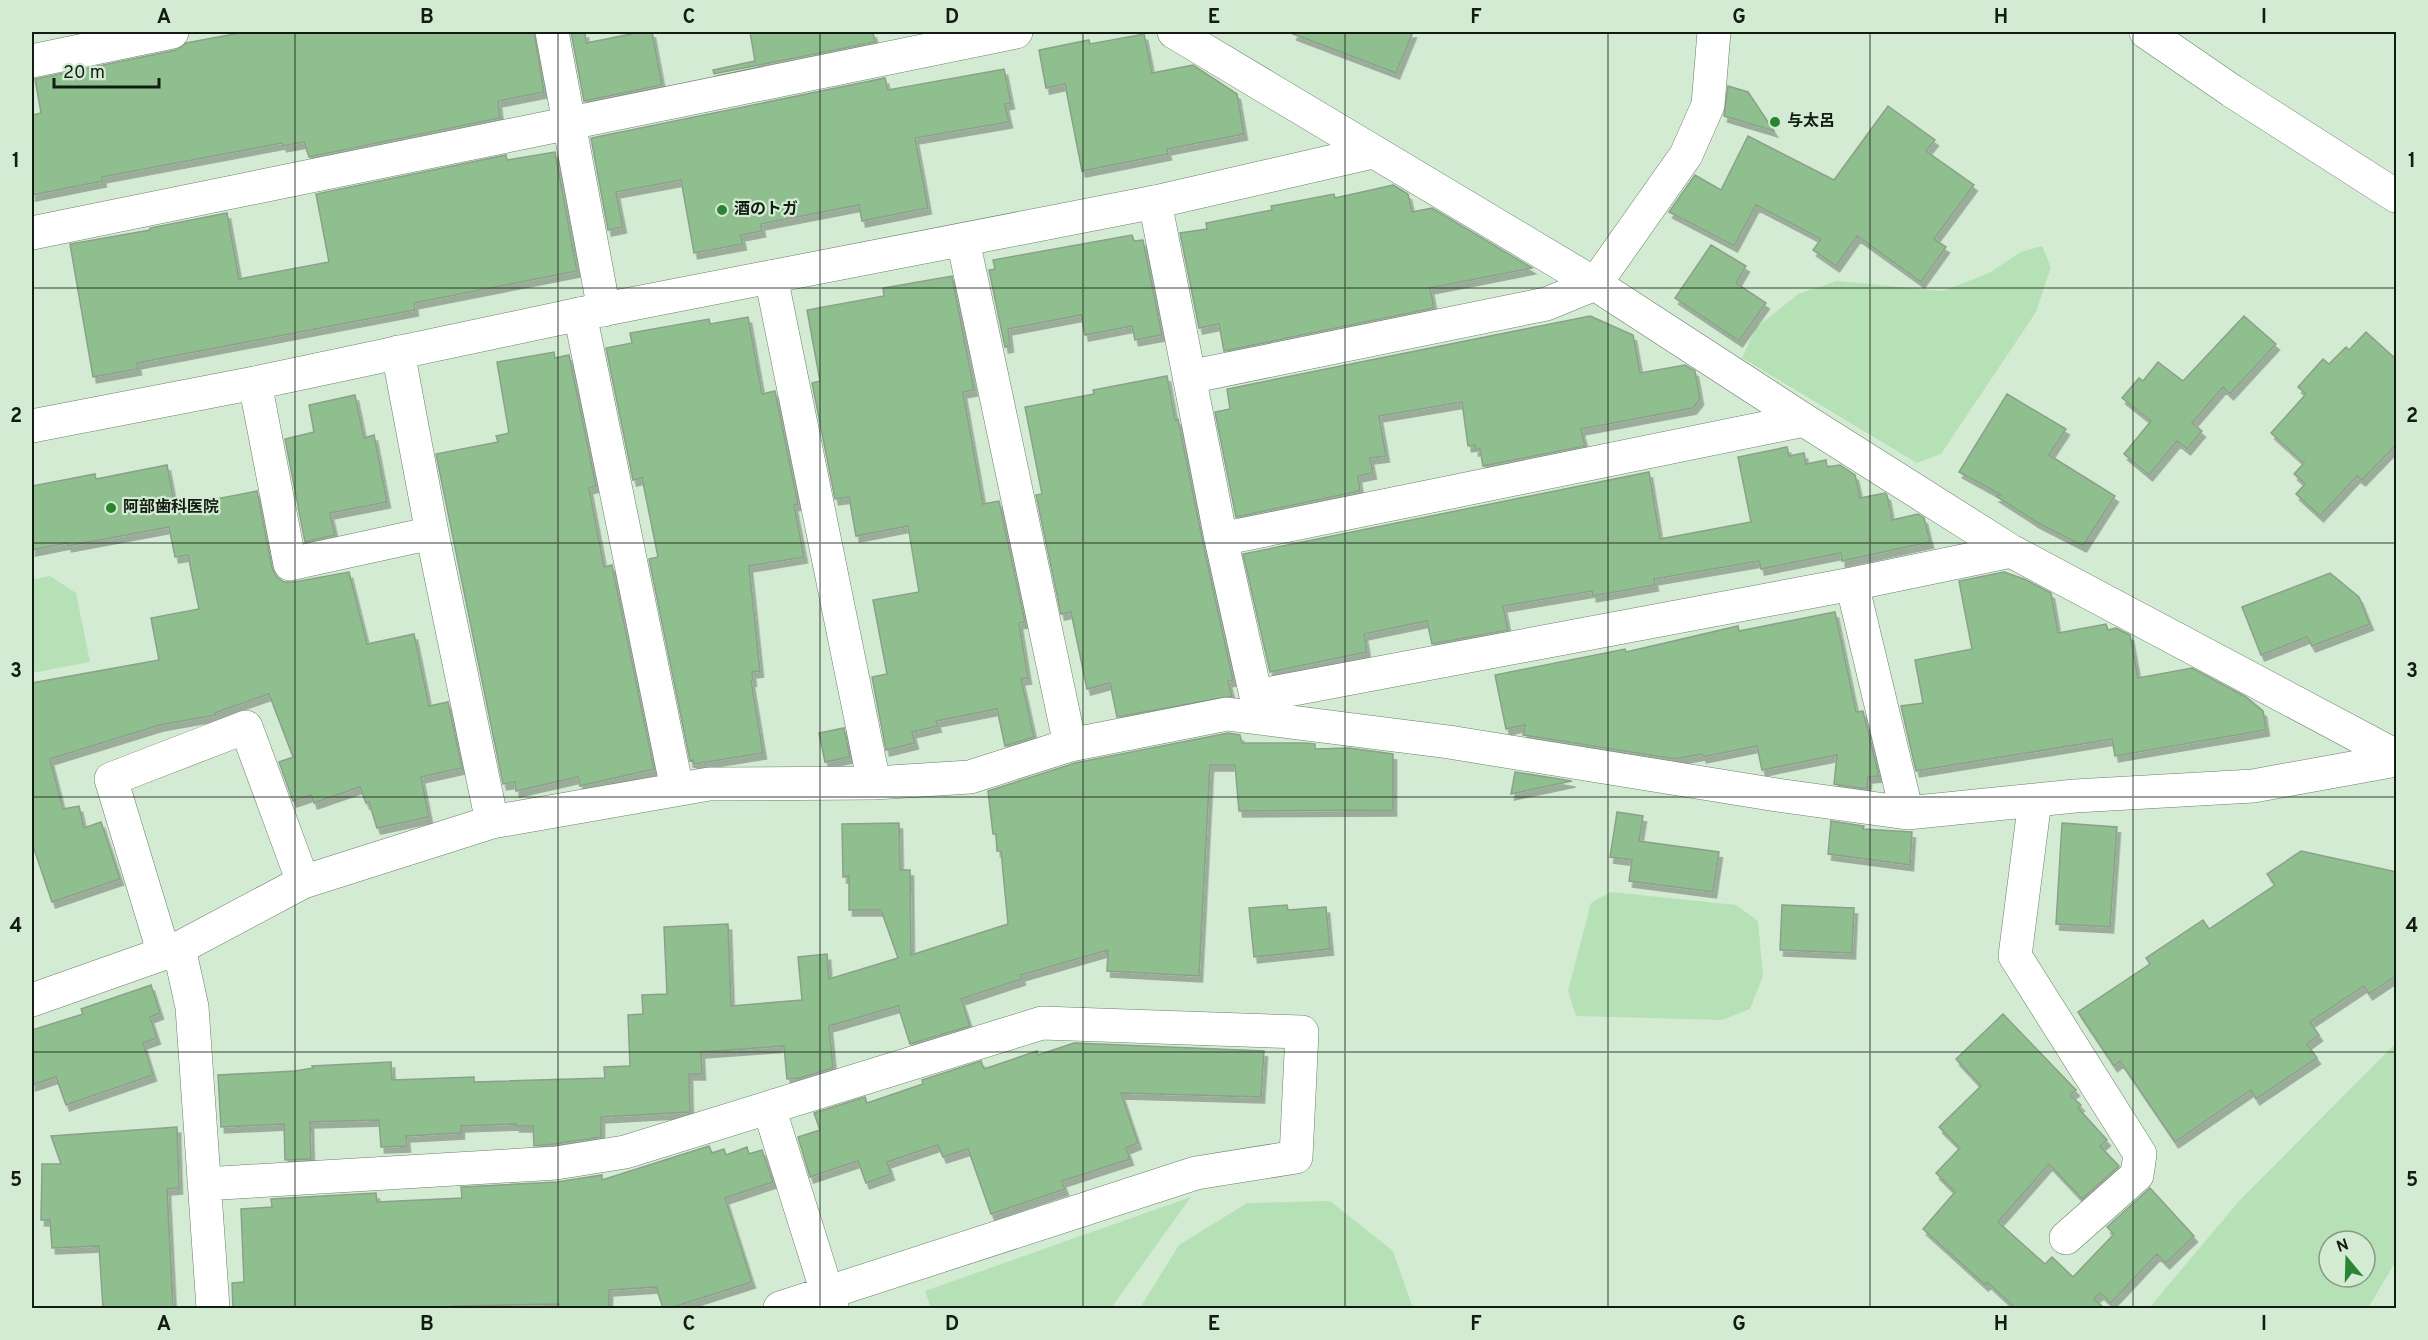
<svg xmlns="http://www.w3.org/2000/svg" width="2428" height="1340" font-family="Overpass,'Noto Sans JP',sans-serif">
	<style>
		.green { fill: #b6e1b6; fill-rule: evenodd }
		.building { fill: #8fbe8f; stroke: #8ba18a; stroke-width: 1.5; filter: url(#shadow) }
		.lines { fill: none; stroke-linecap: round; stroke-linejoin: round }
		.minor-casing { stroke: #6a7f6a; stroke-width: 34 }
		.tertiary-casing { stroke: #6a7f6a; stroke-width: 34 }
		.minor { stroke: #fff; stroke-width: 33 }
		.tertiary { stroke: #fff; stroke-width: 33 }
		.grid { fill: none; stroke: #131c13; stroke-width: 1.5; stroke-opacity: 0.55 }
		.poi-dot { fill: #2b8434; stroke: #d3ebd3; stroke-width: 2 }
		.labels { text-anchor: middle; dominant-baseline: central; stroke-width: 4.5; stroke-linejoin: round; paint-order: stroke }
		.poi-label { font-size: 16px; font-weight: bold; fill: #131c13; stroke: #d3ebd3; text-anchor: start }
		.neatline { fill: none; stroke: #131c13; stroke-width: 2 }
		.grid-label { font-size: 20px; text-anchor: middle; font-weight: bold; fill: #131c13 }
	</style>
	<defs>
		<filter id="shadow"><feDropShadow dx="3.5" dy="6" stdDeviation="0" flood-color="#0004"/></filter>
	</defs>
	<rect width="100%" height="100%" fill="#d3ebd3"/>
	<path class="green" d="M2042,246L2051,267L2036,312L1941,454L1917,463L1742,358L1756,328L1798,294L1837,281L1943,291L1989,273L2021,252Z
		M50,576L76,593L90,662L32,673V580Z
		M1611,892L1736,905L1758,921L1763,976L1750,1009L1722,1020L1576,1016L1568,991L1591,903Z
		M2396,1043V1261L2368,1308H2149L2240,1200ZM2329,1241H2365V1277H2329Z
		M1191,1197L1111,1308H931L925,1291Z
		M1330,1201L1393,1251L1413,1308H1140L1179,1245L1247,1203Z"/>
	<path class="building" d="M245,32H534L544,92L498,101L500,118L309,157L304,142L283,146L282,143L102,177L103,181L32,195V115L41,113L35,79L176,50L186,43Z
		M571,32H585L586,43L641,32H652L662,85L584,101Z
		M750,32H873L875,42L714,74L713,70L755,61Z
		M1294,32H1413L1396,73L1293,34Z
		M1144,34L1152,73L1193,65L1237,94L1244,134L1167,149L1168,154L1082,171L1065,84L1046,88L1039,50L1089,40L1090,44Z
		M1004,69L1011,103L1005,104L1009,122L915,138L928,208L862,221L859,205L761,224L762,231L741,235L743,244L694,253L681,180L616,192L623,227L608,230L591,138L885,78L888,90Z
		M1728,86L1748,92L1774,131L1724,116Z
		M1888,106L1935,140L1926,151L1974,185L1934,239L1946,247L1921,282L1857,236L1836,266L1813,250L1821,239L1756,205L1734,246L1669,212L1695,175L1721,190L1748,136L1834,180Z
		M555,152L577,271L414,303L415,310L137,363L138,369L93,377L70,244L150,230V228L227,213L239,279L329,262L316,194L506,155L507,160Z
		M1393,185L1408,194L1412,212L1432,208L1532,268L1430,288L1434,308L1224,351L1219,324L1199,328L1180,233L1207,229L1206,223L1272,210L1271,206L1334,194L1335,198Z
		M1132,235L1134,241L1143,240L1162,335L1135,340L1132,326L1085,335L1081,315L1008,329L1010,346L1005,347L989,270L995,269L993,260Z
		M1711,245L1746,266L1736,283L1766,303L1739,341L1675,298Z
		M952,276L974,390L963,392L983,504L999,501L1025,622L1019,623L1028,678L1021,679L1034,737L1005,746L997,709L936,721L938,726L912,732L915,743L886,750L872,677L887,674L873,600L919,592L908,526L856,536L849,497L835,499L812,383L820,381L807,310L884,296L883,288Z
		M1590,316L1633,335L1640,373L1685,365L1695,371L1700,399L1693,408L1581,429L1585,446L1483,466L1480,449L1475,450V445L1468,446L1462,402L1379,416L1386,456L1370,458L1373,473L1358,476L1360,491L1236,517L1215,412L1230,409L1227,389Z
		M2244,316L2276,344L2230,394L2223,387L2192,423L2202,431L2187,449L2177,441L2149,475L2124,454L2151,421L2122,398L2139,378L2143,381L2158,362L2183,381Z
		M748,317L762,394L775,391L798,504L794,505L804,557L749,566L760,671L752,672L753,680L751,681L763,753L694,764L693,760L690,761L649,559L658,557L642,478L633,480L606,348L632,343L630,333L709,319L710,324Z
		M2366,332L2397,360V444L2362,480L2357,476L2320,516L2296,494L2305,484L2294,474L2304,463L2271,433L2306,394L2298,387L2323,359L2329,364L2346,347L2349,350Z
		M554,352L555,358L569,355L596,486L589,488L604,567L612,565L654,769L580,786L578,777L516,791L515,782L503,784L436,454L498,442L496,436L509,433L497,362Z
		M1167,376L1175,420L1178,419L1203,543L1233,680L1228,681L1232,696L1117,717L1110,683L1087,689L1071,612L1061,614L1036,495L1042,494L1025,407L1094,394L1093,390Z
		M2007,394L2066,429L2049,455L2115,496L2083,546L2036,522L1996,496L2001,495L1959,472Z
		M355,395L364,438L374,435L387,502L330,513L335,535L305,542L285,439L314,432L309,405Z
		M1787,447L1789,456L1804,453L1806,464L1826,460L1827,467L1840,465L1855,475L1860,498L1885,493L1887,495L1892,520L1918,514L1924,518L1930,542L1842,561L1841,553L1761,569L1759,561L1654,579L1655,585L1593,596L1592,591L1503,606L1508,630L1432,644L1427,621L1364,634L1367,652L1270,672L1243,554L1649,472L1660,539L1751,522L1738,457Z
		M167,465L175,507L257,491L272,568L276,576L284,582H294L349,572L367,644L414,634L429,706L448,702L462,768L421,777L429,817L377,828L369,802L366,803L360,787L314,803L311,795L293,801L279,762L293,757L269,694L215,713L216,715L160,725L50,759L63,809L79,806L84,828L101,822L120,879L52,902L32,843V683L159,660L151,618L199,609L188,555L175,557L169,527L68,546L67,543L32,550V486L95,474L96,479Z
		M2004,572L2024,579L2051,593L2058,633L2106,624L2108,630L2116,628L2130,635L2138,678L2192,668L2246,697L2263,711L2266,730L2115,756L2112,739L1916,771L1901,706L1923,703L1915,660L1972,649L1959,581Z
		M2330,573L2359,597L2370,624L2312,646L2307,637L2261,655L2242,607Z
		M1835,612L1856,712L1863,711L1879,776L1868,777L1867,789L1834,784L1837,755L1762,770L1757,746L1703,757L1702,754L1675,759L1523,735L1525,725L1506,729L1495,675L1625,649L1626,652L1738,626L1739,631Z
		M844,728L850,757L825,762L819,733Z
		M1228,733L1240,735L1242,743H1305L1315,744V749L1349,748L1393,754V810L1239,811L1235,765H1210L1199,976L1107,971L1108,950L1021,975L1022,979L961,999L970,1026L910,1044L898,1006L829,1026L833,1068L800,1078L787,1079L784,1046L701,1052L702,1074H689L690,1112L601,1117V1137L554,1144L534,1146L533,1126H516V1124L461,1126V1133L406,1136L407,1146L381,1147L379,1120L310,1122L311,1159L285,1160L284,1124L221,1127L218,1075L295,1071L313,1068L312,1066L391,1062L392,1080L474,1077V1082L605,1078L604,1067L630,1066L628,1015L643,1014L642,995L667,994L664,927L728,924L731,1006L802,1000L798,957L827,954L829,979L898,958L881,910H849V876L843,877L842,824L899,823L900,870H910L911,955L1008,924L1001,851H997L996,834H993L988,791L1075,763Z
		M1515,772L1572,781L1511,794Z
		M1617,812L1643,816L1639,841L1719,852L1713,892L1629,881L1632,860L1610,857Z
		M1831,821L1864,826L1863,829L1912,832L1910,865L1828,854Z
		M2062,823L2117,827L2110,927L2056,924Z
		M2301,851L2397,872V975L2369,994L2364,986L2310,1022L2319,1035L2307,1044L2317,1058L2256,1099L2251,1090L2175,1142L2120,1061L2114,1066L2078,1012L2150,964L2146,958L2203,920L2209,929L2275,885L2267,874Z
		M1287,905L1288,910L1326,907L1330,949L1254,957L1249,908Z
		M1782,905L1854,908L1852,953L1780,950Z
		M151,985L160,1013L150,1017L157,1038L143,1043L153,1075L66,1105L56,1077L32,1085V1030L83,1014L81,1009Z
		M2003,1014L2076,1090L2070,1095L2081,1105L2078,1108L2107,1140L2100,1146L2119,1166L2082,1199L2049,1164L1998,1222L2045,1264L2052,1257L2073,1277L2114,1234L2107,1227L2150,1188L2194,1236L2166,1263L2157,1254L2111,1303L2100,1293L2094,1299L2104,1308H2015L1987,1282L1985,1285L1923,1229L1955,1192L1936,1173L1960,1148L1939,1127L1981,1086L1956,1059Z
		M1074,1043L1264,1051L1261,1097L1121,1093L1138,1143L1126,1148L1130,1159L1062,1181L1065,1189L991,1214L968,1149L943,1157L938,1145L887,1162L891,1174L866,1183L858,1161L810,1177L798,1137L820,1130L814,1113L865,1097L867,1103L923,1084L922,1080L981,1061L984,1069L1037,1051L1038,1055Z
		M177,1127L179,1188L167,1189L173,1308H103L99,1246L52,1248L50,1220H41L42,1164H61L51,1136Z
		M709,1146L712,1153L724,1149L726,1155L747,1147L749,1154L762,1150L773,1182L725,1198L752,1282L670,1308H663L656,1287L609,1290V1307L559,1308V1304L452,1306V1308H233L232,1283L244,1282L241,1209L272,1207L271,1199L376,1193L377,1202L462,1198L461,1187L557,1182L602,1175V1180Z"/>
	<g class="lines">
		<g class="minor-casing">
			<path id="minor" d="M552,32L604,310
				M1174,32L1595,284L1804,420L2011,551L2396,756
				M32,61L172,32
				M1155,202L1221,539L1256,696L1852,584L2011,551
				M32,233L1016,32
				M963,240L1070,745
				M771,277L874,783
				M580,314L677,789
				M398,352L432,533L492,822
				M1189,377L1546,304L1595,284L1686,155L1708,105L1714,32
				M255,383L290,564L432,533
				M1221,539L1804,420
				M1852,584L1907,813
				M2035,800L2015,956L2140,1154L2137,1175L2066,1238
				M179,948L192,1007L213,1308
				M164,954L111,779L246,727L303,882
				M32,1000L179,948L303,882L492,822L709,784L874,783L970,777L1070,745L1227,714L1449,742L1777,795L1907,813L2075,796L2253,786L2396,760
				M769,1108L832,1308
				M204,1184L556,1163L625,1152L1042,1023L1302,1032L1296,1157L1196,1173L780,1308"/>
		</g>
		<g class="tertiary-casing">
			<path id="tertiary" d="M2146,32L2232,91L2396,196
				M32,426L255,383L580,314L1155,202L1373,152"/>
		</g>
		<use href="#minor" class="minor"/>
		<use href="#tertiary" class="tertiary"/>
	</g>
	<path class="grid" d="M295,32V1308M558,32V1308M820,32V1308M1083,32V1308M1345,32V1308M1608,32V1308M1870,32V1308M2133,32V1308M32,288H2396M32,543H2396M32,797H2396M32,1052H2396"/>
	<g class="poi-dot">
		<circle cx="1775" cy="122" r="6"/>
		<circle cx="722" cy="210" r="6"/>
		<circle cx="111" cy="508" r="6"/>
	</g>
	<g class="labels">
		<g class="poi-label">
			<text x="1787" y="122">与太呂</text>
			<text x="734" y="210">酒のトガ</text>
			<text x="123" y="508">阿部歯科医院</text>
		</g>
	</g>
	<rect width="2428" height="1340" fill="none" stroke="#d3ebd3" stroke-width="66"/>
	<g transform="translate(2347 1259) rotate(341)"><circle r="28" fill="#d3ebd3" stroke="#869886" stroke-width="1.5"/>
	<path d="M0-4.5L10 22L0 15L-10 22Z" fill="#2b8434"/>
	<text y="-9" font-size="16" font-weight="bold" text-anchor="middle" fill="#131c13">N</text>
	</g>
	<path d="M54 78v9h105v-9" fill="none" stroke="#131c13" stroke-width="3"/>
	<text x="63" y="78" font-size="18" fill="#131c13" stroke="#d3ebd3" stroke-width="4.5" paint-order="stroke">20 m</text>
	<rect x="33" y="33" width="2362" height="1274" class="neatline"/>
	<g class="grid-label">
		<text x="164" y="23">A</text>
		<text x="427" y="23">B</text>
		<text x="689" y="23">C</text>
		<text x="952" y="23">D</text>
		<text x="1214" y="23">E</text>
		<text x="1476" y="23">F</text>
		<text x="1739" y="23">G</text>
		<text x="2001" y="23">H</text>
		<text x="2264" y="23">I</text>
		<text x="16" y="167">1</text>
		<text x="2412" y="167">1</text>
		<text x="16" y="422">2</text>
		<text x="2412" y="422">2</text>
		<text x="16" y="677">3</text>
		<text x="2412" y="677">3</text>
		<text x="16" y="932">4</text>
		<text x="2412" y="932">4</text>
		<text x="16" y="1186">5</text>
		<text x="2412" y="1186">5</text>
		<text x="164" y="1330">A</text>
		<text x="427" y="1330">B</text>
		<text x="689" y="1330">C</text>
		<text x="952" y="1330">D</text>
		<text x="1214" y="1330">E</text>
		<text x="1476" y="1330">F</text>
		<text x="1739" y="1330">G</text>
		<text x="2001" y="1330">H</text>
		<text x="2264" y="1330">I</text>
	</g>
</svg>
